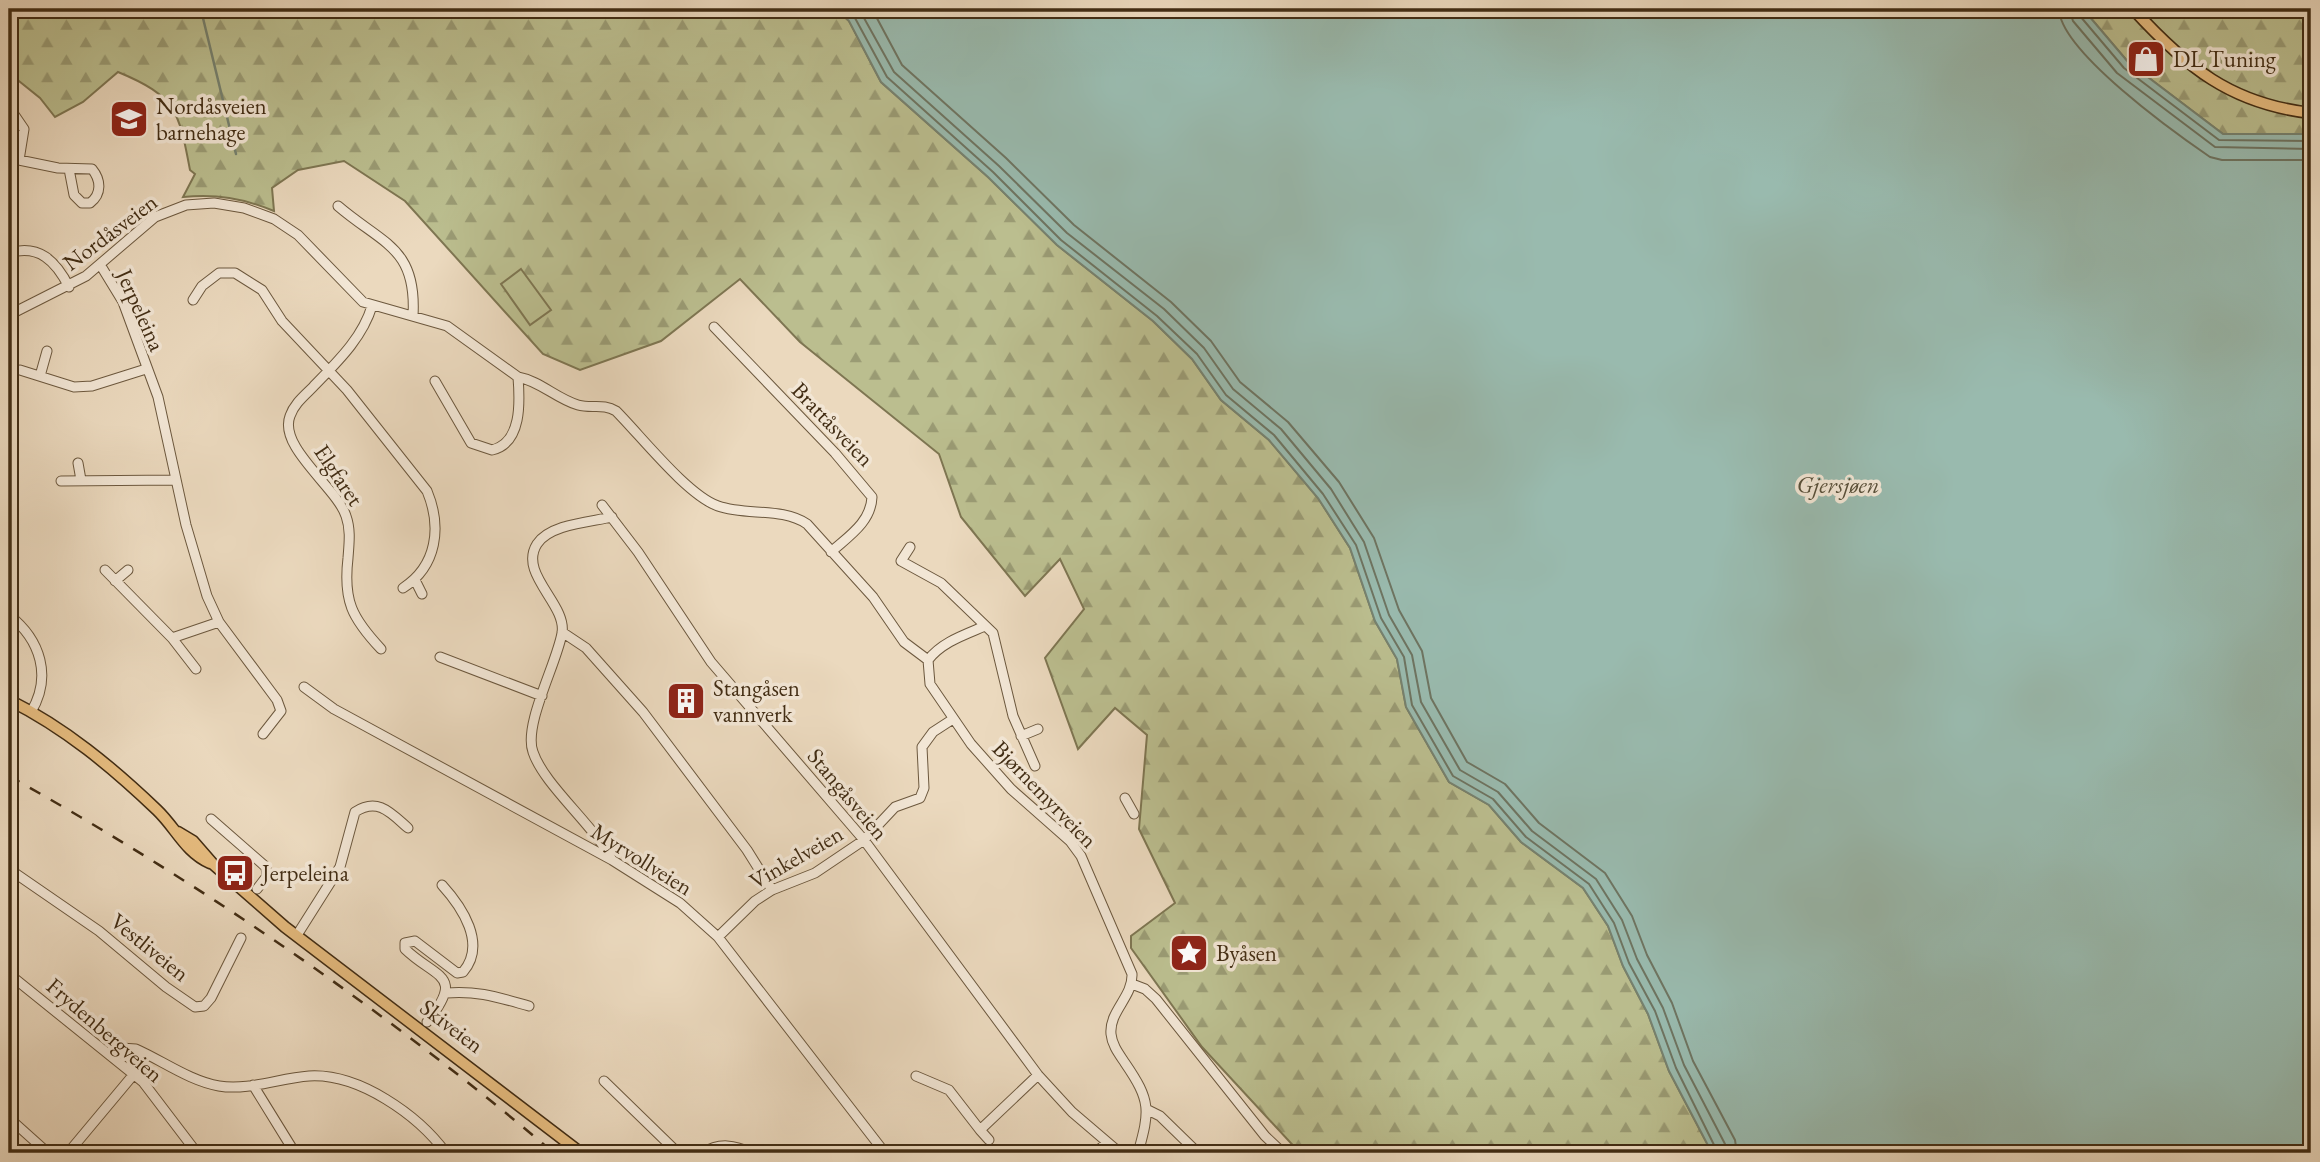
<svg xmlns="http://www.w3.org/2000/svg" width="2320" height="1162" font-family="'EB Garamond',serif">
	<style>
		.forest { fill: url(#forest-firs); stroke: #7e7652; stroke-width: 2 }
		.green { fill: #bbbe8f; stroke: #7e7652; stroke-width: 2 }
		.water { fill: #99baae; stroke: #768270; stroke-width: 2 }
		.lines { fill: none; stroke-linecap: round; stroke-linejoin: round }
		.shore { stroke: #6e7461; stroke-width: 2 }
		.stream { stroke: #768270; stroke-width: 2.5 }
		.minor-casing { stroke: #6c583e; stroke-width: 11 }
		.major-casing { stroke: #422d14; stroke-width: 13 }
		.minor { stroke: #f2e6d5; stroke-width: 9 }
		.major { stroke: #e6bc7f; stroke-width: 10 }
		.rail { stroke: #422d14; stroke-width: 2.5; stroke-dasharray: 12 12; stroke-linecap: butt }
		.labels { text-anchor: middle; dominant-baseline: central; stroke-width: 7; stroke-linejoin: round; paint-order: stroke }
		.poi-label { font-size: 23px; fill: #422d14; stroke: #f2e6d5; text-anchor: start }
		.street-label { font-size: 23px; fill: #422d14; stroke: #f2e6d5 }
		.water-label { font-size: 24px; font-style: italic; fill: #58503a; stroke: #f2e6d5 }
	</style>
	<defs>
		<pattern id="forest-firs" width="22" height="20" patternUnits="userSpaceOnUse" patternTransform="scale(1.75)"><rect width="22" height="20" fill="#bbbe8f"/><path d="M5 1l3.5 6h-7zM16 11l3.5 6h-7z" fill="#9a9b74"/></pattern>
	</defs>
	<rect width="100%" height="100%" fill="#ebd9be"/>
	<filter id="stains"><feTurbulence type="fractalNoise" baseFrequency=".00286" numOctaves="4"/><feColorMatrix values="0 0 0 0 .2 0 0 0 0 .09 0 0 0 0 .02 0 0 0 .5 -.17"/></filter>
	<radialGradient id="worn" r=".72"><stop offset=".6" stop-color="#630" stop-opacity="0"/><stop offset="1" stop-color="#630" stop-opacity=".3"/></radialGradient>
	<path class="forest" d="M9,9H836L849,21L881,82L988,177L1057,245L1153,321L1192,359L1221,400L1269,440L1318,498L1350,548L1375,621L1397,659L1406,707L1449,782L1489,805L1521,842L1583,888L1608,926L1623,966L1648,1014L1669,1071L1712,1153H1300L1202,1047L1131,948V936L1175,903L1139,829L1147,735L1115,708L1078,749L1045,658L1084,609L1060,559L1025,596L961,517L939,454L800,342L740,279L661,341L580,370L543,354L405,201L344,161L298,170L272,188L274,211C242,198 217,194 183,197L195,174L190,170C179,111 176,96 118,72L83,102L55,117L40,98L9,73Z
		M2083,9H2311V134H2223L2128,62Z"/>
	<path class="green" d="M521,269L551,310L530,325L501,284Z"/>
	<path class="water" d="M836,9H2083L2128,62L2223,134H2311V1153H1712L1669,1071L1648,1014L1623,966L1608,926L1583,888L1521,842L1489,805L1449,782L1406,707L1397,659L1375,621L1350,548L1318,498L1269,440L1221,400L1192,359L1153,321L1057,245L988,177L881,82L849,21Z"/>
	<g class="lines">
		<path class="shore" d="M846,9L855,18L887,77L993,172L1061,240L1157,316L1197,354L1226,395L1274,435L1323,494L1356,545L1381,618L1404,657L1412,705L1453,776L1493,799L1526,837L1589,884L1614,923L1629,963L1655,1011L1676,1068L1718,1153
			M859,9L894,72L999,166L1067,233L1164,309L1204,348L1233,389L1281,429L1331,489L1364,542L1389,615L1412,655L1421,702L1460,770L1498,792L1532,831L1596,879L1622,920L1637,959L1663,1008L1684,1065L1725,1144L1727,1153
			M872,9L902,65L1006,158L1074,225L1171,302L1211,341L1240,382L1288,422L1339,482L1374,538L1399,610L1422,651L1431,698L1467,762L1505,784L1539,823L1605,873L1632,916L1647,955L1672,1003L1693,1061L1735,1140L1737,1153
			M2059,9C2060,51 2175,133 2210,157L2222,160H2311
			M2069,9L2073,21L2117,73L2215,147L2311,149
			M2078,9L2080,16L2124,68L2219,140L2311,141"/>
		<path class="stream" d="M205,9L202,14L236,154"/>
		<g class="minor-casing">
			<path id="minor" d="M9,107L24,129L19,160L58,168L92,169C101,180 102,194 90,203H82L74,195L69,169
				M338,206C382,244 417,247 413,316
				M9,253C39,244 56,261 69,287
				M101,266L123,302L158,397L186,525L207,596L219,622L277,700L281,711L263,734
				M193,300L202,286L219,273H235L262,290L282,321L347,390L427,491C442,527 437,566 403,588
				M372,306C362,339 336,363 313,387C304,396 294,404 290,416C278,447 337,488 346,516C351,530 349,544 348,558C343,601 352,618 381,649
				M9,315L86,276L155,217L186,205L214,203L244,208L274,219L298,235L363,302L447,326L518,377C520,402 522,443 492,450L471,443L435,381
				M714,327L835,453L872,497C871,522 849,536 831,552
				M20,370L74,387L92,386L146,369
				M40,376L47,351
				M518,377C540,381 557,399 578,405C592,409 603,403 616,411C641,436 687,495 718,506C746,516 782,507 807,524L873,597L904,642L928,660
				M78,463L81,480
				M61,481L176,480
				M602,505L638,552L711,662L864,840L1038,1075L1072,1112L1120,1153
				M612,517C591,522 550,524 537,544C518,574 567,604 562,633C557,663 523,725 533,752C544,785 593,824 612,860
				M910,547L901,561L941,583L993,633L1013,716L1035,766
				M105,570L172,638L196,669
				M415,580L422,594
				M115,581L128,570
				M9,615C41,640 52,677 31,712
				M985,626C964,635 942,642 928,660L930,684L971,744L1011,789L1070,841L1081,856L1132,974C1133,997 1109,1011 1111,1034C1112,1045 1119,1054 1125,1063C1151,1101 1150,1110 1138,1153
				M562,632L586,648L643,712L747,850L772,890
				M172,638L219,622
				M440,657L542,696
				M304,687L334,709L612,860L680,903L718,937L885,1153
				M1021,736L1038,729
				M1125,798L1134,814
				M211,819L266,867L267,876L257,889
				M9,869L99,931L166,987L195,1007L204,1006L211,998L241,938
				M297,935L340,867L355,812C378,797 391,813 408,828
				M718,937L755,901L772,890L815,873L864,840L895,807L920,798L924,788L922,747L933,732L953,719
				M9,974L143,1082L197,1153
				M1132,984L1145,989L1156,999L1265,1136L1283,1153
				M446,993C477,990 500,998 529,1006
				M427,1022C466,974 436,979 405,949V943L415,941L457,973L463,972C487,944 462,907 442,885
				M110,1053L121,1048L136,1049C163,1061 190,1081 219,1086C248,1091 280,1078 309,1076C359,1073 418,1115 446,1153
				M916,1076L949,1090L980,1130
				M604,1081L678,1153
				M253,1085L295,1153
				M1148,1110L1160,1116L1198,1153
				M9,1118L48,1153
				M989,1140L980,1130L1038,1075
				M68,1153L134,1074
				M703,1153C719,1142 735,1145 752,1153
				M1096,1153L1107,1142"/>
		</g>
		<g class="major-casing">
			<path id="major" d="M2133,9C2186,67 2231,104 2311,113
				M9,700C65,728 112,767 157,810C176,828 185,852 210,863
				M178,832L193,841L213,864L285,927L581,1153"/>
		</g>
		<use href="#minor" class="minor"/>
		<use href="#major" class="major"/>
		<path class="rail" d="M9,776C202,884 385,1010 554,1153"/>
	</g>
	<defs>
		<g id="shop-square" transform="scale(2.0125)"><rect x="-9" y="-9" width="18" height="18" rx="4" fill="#8f2418" stroke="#f2e6d5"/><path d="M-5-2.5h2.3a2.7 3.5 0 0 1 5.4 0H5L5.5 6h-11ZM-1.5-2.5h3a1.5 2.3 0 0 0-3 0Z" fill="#fff"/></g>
		<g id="school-square" transform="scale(2.0125)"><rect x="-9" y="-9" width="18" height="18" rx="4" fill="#8f2418" stroke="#f2e6d5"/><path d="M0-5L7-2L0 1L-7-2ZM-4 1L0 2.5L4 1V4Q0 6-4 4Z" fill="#fff"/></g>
		<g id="building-square" transform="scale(2.0125)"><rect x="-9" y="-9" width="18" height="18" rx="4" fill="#8f2418" stroke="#f2e6d5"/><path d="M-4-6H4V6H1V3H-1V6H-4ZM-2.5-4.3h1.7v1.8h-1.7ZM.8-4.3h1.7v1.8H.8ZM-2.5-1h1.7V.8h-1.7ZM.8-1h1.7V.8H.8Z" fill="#fff"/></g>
		<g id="bus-square" transform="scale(2.0125)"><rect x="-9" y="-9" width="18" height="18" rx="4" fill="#8f2418" stroke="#f2e6d5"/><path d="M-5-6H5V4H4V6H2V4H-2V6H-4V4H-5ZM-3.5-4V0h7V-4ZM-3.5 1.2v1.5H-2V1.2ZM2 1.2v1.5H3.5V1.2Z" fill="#fff"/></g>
		<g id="sight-square" transform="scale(2.0125)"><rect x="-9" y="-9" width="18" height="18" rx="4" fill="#8f2418" stroke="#f2e6d5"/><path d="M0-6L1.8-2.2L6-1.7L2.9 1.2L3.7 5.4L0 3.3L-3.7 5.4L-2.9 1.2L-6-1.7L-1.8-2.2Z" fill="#fff"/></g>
	</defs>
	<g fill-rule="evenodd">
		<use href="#shop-square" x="2146" y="59"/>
		<use href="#school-square" x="129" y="119"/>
		<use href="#building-square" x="686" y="701"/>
		<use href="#bus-square" x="235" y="873"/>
		<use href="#sight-square" x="1189" y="953"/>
	</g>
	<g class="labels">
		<g class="poi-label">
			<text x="2173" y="59">DL Tuning</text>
			<text x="156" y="106">Nordåsveien<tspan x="156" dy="26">barnehage</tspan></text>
			<text x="713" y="688">Stangåsen<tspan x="713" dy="26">vannverk</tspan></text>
			<text x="262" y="873">Jerpeleina</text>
			<text x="1216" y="953">Byåsen</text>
		</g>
		<g class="street-label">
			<text transform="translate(110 232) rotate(-37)">Nordåsveien</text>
			<text transform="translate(141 310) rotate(66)">Jerpeleina</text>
			<text transform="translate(833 424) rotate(46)">Brattåsveien</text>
			<text transform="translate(339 475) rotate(56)">Elgfaret</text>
			<text transform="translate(848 794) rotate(50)">Stangåsveien</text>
			<text transform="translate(1045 794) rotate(46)">Bjørnemyrveien</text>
			<text transform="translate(796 857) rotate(-30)">Vinkelveien</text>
			<text transform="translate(642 859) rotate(32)">Myrvollveien</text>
			<text transform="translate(150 947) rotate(39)">Vestliveien</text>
			<text transform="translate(452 1026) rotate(37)">Skiveien</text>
			<text transform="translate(105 1030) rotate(41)">Frydenbergveien</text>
		</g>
		<g class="water-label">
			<text x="1838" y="484">Gjersjøen</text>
		</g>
	</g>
	<rect width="2320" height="1162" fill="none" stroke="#ebd9be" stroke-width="35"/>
	<rect x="10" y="10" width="2299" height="1141" fill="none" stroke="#422d14" stroke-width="3.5"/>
	<rect x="18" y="18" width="2285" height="1127" fill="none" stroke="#422d14" stroke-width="2"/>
	<rect width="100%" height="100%" filter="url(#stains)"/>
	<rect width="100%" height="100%" fill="url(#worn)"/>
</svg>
